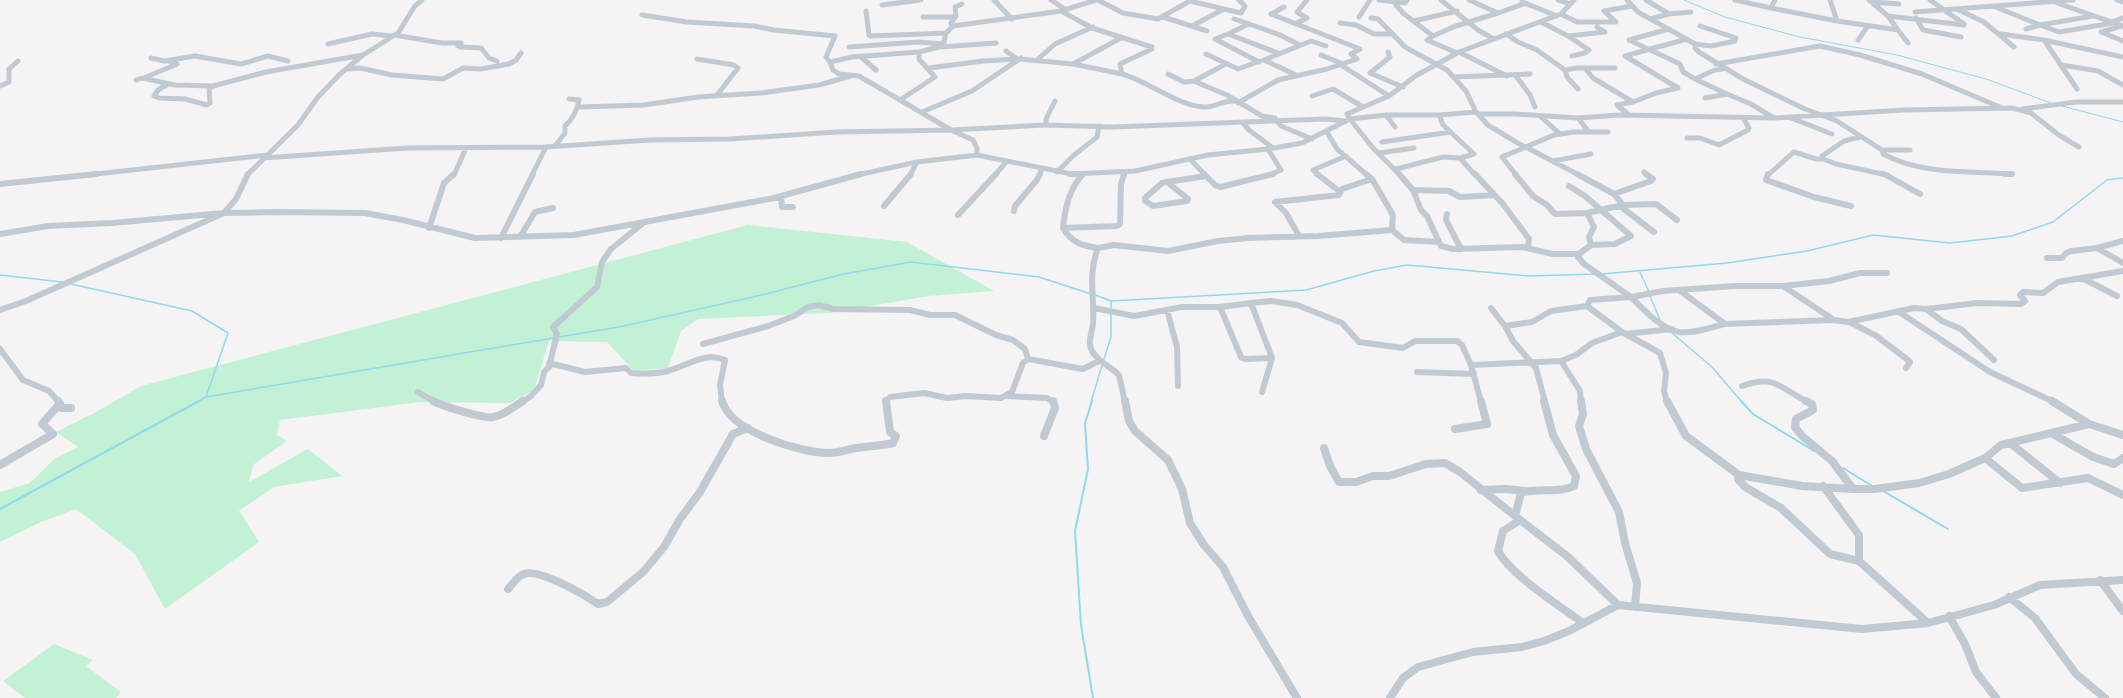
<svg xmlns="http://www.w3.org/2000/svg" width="2123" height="698" font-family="Helvetica,sans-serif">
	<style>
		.green { fill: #c3f1d5 }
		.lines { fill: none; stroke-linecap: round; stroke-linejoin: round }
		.stream-far2 { stroke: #90daee; stroke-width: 1 }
		.stream-far1 { stroke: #90daee; stroke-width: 1.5 }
		.stream { stroke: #90daee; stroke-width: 2 }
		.minor-far2 { stroke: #c1cad2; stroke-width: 5 }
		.minor-far1 { stroke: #c1cad2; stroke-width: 6 }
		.minor { stroke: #c1cad2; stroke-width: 8 }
	</style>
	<rect width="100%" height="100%" fill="#f5f3f3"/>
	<path class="green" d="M748,225L907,242L994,291L929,296L830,313L698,319L681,331L668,368L634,371L607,342L549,341L534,390L510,403L420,402L280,420L277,435L287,441L253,465L249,482L308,449L342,476L274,487L239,511L259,542L165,609L135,554L76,509L41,522L0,542V492L30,483L54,459L78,447L56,432L94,413L141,386Z
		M54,644L93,660L86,666L121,692L116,698H25L3,681Z"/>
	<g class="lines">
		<path class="stream-far2" d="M1684,0L1725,17L1800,37L1897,55L1986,79L2051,103
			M2062,106L2123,122"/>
		<path class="stream-far1" d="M1640,272L1649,292
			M1602,274L1727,263L1807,251L1873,235L1950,243L2012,236L2053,222L2107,180L2123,178
			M0,275L62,282
			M71,284L192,311L228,333L206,397
			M1095,295L1111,301L1306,290L1374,271L1407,265L1530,276L1594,274
			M1650,296L1660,320
			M1111,301V308
			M1672,333L1712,367L1742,402
			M559,337L619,327L753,297L844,274L911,262L1039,277L1091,294
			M1104,359L1111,337V314
			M197,402L206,397L553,338
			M1091,402L1102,365"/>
		<path class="stream" d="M1092,401L1085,423L1088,469L1075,531L1081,625L1093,698
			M1741,401L1753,414L1814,451
			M1843,468L1872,486
			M1883,491L1948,529
			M0,509L199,401"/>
		<path class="minor-far2" d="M994,0L1012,19
			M1051,0L1066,10
			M1098,0L1123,13L1158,19L1190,1L1241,13L1245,6L1239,0
			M1379,0L1405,3L1407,0
			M1441,0L1478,30L1492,38
			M1469,0L1498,13L1526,3
			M1558,0L1570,4
			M1627,0L1638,12L1695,44V48L1699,52L1743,79L1805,109L1837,121L1882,150L1883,154C1922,175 1969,171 2012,174
			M1646,0L1669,14L1650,19
			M1735,0L1771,8
			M1775,0L1771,8L1837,21L1898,30L1888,16L1869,0
			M1830,0L1837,21
			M1930,0L1964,24
			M2117,0L2123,2
			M1397,2L1396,5L1404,14L1433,36L1427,40L1457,53
			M1522,2L1557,16
			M1872,2L1899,4
			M2057,3L2123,26
			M882,5L921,0
			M1993,6L2040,25L2093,16
			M1959,10L1984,22L2014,47
			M866,11L869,35L871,36L946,33
			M1061,11L1092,28L1152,47V49L1120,64L1122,74C1150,82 1174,104 1203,107C1214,108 1223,100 1234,101
			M1915,12L2073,0
			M1561,14L1577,22H1616L1604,11L1632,6
			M1669,14L1691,12
			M642,15L687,22L754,26L774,30L835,36L826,57L830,62
			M1888,16L1964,25
			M923,17H953
			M1163,17L1207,31
			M1359,17L1370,0
			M1371,18L1378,19L1405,47L1447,70L1466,91L1476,112L1488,125L1516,142L1579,175
			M1916,18L1923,30L1961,37
			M1234,19L1249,24
			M1414,21L1457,11
			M1541,22L1568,36L1605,32L1597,27
			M2111,22L2123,18
			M1340,23L1356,25L1374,34H1393
			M1295,24L1307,18L1297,12L1307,0
			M953,26L951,23L956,16L955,7L962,4
			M1192,26L1222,10
			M2123,26L2101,32L2123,41
			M1669,29L1629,40L1680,64L1683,72L1695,79
			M2026,29L2040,25L2059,32L2113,23
			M1898,30L1908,43
			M1228,34L1215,39L1259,62
			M1506,34L1518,42L1537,50L1565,70L1567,77L1578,89
			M2001,34L2044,40
			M394,35L442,43H461L458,46L460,47L481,48L489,58L497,61
			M1433,36L1453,27L1498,13
			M1568,36L1589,50L1585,53L1572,56
			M1858,40L1868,26
			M328,44L372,34L392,36
			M1695,44L1711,46L1735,41L1736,38L1700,26
			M849,47L919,42L943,44
			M940,47L996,43
			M1006,51L1016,58
			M1388,52L1390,57L1370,73L1403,87
			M1459,52L1507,76
			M1278,53L1228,34L1249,24L1280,35L1300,45
			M1206,54L1238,69L1260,61
			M1321,55L1343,64
			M861,57L876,70
			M151,58L164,61L195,56L241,64L268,56L288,61
			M697,59L734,65L738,68L717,95
			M1038,59L1055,44L1093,27
			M1073,64L1122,74
			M1226,64L1196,80V82L1227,95L1262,116L1275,118
			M1716,64L1820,46L1860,55L1922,74L2002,108
			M1341,65L1389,96
			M2062,65L2098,71L2123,85
			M929,68L983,61L1019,59L1073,64L1121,38
			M1585,68L1593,78L1633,102L1617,105L1628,114
			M348,69L360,68L392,75L443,79L463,68L481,69L509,64L516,60L521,53
			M1565,70L1577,68H1615
			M1168,74L1184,82L1195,81
			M1296,75L1264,60L1311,41L1326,46
			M1516,76L1530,95L1535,107
			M1454,77L1530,74
			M144,78L177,64L168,61
			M136,80L142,78L175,85L213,86L266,72L363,55
			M168,84L158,90L154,96L159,98L185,99L207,105L210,103L209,89L213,86
			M0,86L9,82V69L18,61
			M2077,89L2044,40L2123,57
			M1727,94L1751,104L1774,118
			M1312,96L1333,89L1363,107
			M1705,98L1727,94L1695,79L1715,70L1723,69
			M900,100L859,76L839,74L833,70L830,62L852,57L919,52
			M1633,102L1656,93L1678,88L1625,56L1687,39
			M1238,103L1278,80L1327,69L1357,59L1351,54L1360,49L1271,14L1284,7
			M579,107L644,105L698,97L761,93L819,85L851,76
			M2022,109L2076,102H2123
			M922,112L972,91L1021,58
			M1479,114H1516L1578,118L1619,115L1774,118L1904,110L2012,108L2031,113L2059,135L2079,147
			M1386,115L1395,127
			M1540,116L1560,134
			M1578,118L1589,132
			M1791,118L1832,134
			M1350,119L1373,148L1400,175
			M1350,119L1386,115H1439
			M1276,120L1281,126L1312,139
			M1243,123L1249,130L1273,148
			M1046,125V119L1055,101
			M1327,132L1337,149L1367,175
			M1860,137L1844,141L1822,156L1823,159L1836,164L1887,175
			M1687,138H1700L1719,145L1748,130L1749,128L1743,118
			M1382,142L1451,132
			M555,146L565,133V126C573,119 577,111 579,100L569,99
			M1268,149L1281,170L1269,175
			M1882,150H1910
			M1379,153L1414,148
			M977,155V148L973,140L951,130L900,100L935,77L919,59V52L943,46L946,33L953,26L1061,11L1096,0
			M263,158L407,148L546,147L650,140L730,139L836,132L951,130L1046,125L1113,127L1326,119L1344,121
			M1460,158L1474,154L1443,125L1439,115L1476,112
			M1190,159L1205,175
			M1553,161L1591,154
			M1396,169L1443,157L1460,158L1475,175
			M1057,172L1074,155L1097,137L1099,126
			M1644,172L1647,175
			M87,175L267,155
			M247,175L298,125L318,97L340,74L363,55L398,33L415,6L422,0
			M454,175L466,148
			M532,175L546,147
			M857,175L917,162L977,155L1072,174L1135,171L1208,155L1268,149L1302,143L1350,119L1347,114L1389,96L1417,75L1459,52L1561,14L1574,0
			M910,175L917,162
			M995,175L1007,161
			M1039,175L1042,169
			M1124,175L1125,172
			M1319,175L1313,170L1346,156
			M1516,175L1502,157L1554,135L1574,132H1608
			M1768,175L1794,152L1816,159H1823"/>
		<path class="minor-far1" d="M1070,174H1081
			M1083,174C1069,189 1065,208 1063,228C1071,242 1082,246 1098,248C1087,277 1095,296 1093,324C1092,334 1087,341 1092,351C1098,362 1110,366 1119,375L1125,402
			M1204,174L1215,185L1220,187L1273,174
			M1317,174L1339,191
			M1399,174L1413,190L1421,210L1427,216L1441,246L1453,249L1522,247L1553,254H1579
			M1475,174L1503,204L1529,239L1528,248
			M1515,174L1533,196L1547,205L1555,214L1587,213
			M1768,174L1766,180L1814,197L1851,206
			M1884,174L1920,194
			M2005,174H2012
			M1167,182L1188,199L1187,201L1153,206L1145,201V198L1162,183Z
			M1167,182L1206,176
			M0,184L96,174
			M1569,186L1585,196L1631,236L1615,244L1591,245
			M1413,190L1449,191L1460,197L1494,195
			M1614,194L1651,181L1653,179L1646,174
			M781,196L782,207H793
			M1623,205L1656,204L1677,220
			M884,206L911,174
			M1620,206L1654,232
			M1014,211L1015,206L1037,180L1040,174
			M1447,214L1446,220L1461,249
			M958,215L996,174
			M429,228L444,183L454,174
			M1063,228L1117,226L1120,224L1121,184L1124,174
			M1392,230L1404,240L1439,242
			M0,234L48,226L112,223L224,213L278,212L365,213L403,220L475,238L574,235L774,198L861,174
			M1299,236L1286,213L1275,202L1339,195L1342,189L1372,179
			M520,237L535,212L553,208
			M501,238L533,174
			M1098,248L1114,245L1168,251L1218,241L1248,238L1318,236L1392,230L1393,215L1372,179L1366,174
			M2097,248L2123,263
			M2047,258H2062L2066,253L2071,251L2097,248L2123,241
			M2082,278L2117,296
			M1783,286L1829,281L1860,273H1887
			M1679,290L1725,324L1834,320
			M1631,297L1663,291L1735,286H1783L1834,320L1848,322L1914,308L1926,309L1942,321L1961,329L1994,360
			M1631,297C1643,309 1661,329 1679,332C1694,334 1711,327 1725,324
			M1251,303L1271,301L1297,305L1342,323L1359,342L1403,348L1415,341H1457L1462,345L1471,365L1561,361L1580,391L1581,402
			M1587,306L1622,332L1660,353L1666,373L1664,391L1667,402
			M1220,307L1241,357L1245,359L1272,358
			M1094,308L1134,316L1182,307H1220L1251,303L1272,358L1262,392
			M1491,308L1505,326
			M1926,309L1977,303L2021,304L2025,301L2020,295L2023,292L2043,293L2058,282L2123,271
			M0,310L26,301L224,213L236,199L248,174
			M1167,310L1177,347L1178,386
			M1899,312L1990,372L2054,402
			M1849,322L1875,335L1908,360L1910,362L1906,368
			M1625,334L1672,329
			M703,344L768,326L794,316L808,307L819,305L833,309L910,310L930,315H955L996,335L1013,340L1025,349L1028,359
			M0,349L23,380L49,391L59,402
			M1561,361L1576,355L1592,343L1622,332
			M549,363L585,372L626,368L631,373C644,374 656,374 668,371C687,366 705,351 725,360L720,385L722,402
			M1471,365L1481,402
			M1417,372L1474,374
			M1742,386C1775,374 1780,388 1808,402
			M418,392L435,402
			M1008,396L1047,398L1053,402
			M522,402L531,396L541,385L544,372L549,367L557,334L553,327L597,287L602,262L611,249L642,224
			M885,402L890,397L924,393L947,398L966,396L1001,398L1012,392L1023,363L1028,359L1083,369L1099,361
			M1545,402L1536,368L1513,341L1505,326L1532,322L1551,311L1587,306L1590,300L1631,297L1584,264L1578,257L1579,254L1591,245L1589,237L1594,227L1587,213L1623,205L1614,194L1577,174"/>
		<path class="minor" d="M58,401L61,408H71
			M433,401C442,406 484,419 493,417C504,415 514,407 523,401
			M722,401C731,432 800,453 830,453C839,453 848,449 857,448C869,446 881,446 893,443L896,436L890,432L886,401
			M1125,401L1129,421L1135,431L1168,460L1182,489L1190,523L1204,545L1223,567L1248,616L1297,698
			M1544,401L1553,435L1576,476L1574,486C1557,494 1538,487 1521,493L1515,516L1567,556L1618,605
			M1581,401L1583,414L1579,426L1586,449L1619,512L1625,543L1637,583L1635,607
			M1667,401L1686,436L1739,475
			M1806,401L1812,404L1813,410L1796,419L1795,427L1802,436L1832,461L1853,489H1875L1919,483L1949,474L1985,458L2001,445L2089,424L2123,435
			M2052,401L2089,424
			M1455,429L1487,424L1481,401
			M2053,434L2093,457L2114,464L2123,458
			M1044,436L1055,408L1053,401
			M2010,443L2060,483
			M1324,448L1330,466L1339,482H1356L1373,476H1389L1426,464L1445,463L1460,472L1515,516
			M1985,458L2022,488L2088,478L2123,495
			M0,465L53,434L42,424L60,403
			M1823,486L1859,535V561
			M1853,489L1802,486L1739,475L1738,479L1745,487L1781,508L1830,554L1859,561L1928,623
			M1481,490L1505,489L1525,491
			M1520,520L1503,531L1498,551C1512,576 1559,605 1583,623
			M2100,580L2123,611
			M508,589C513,584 517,576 524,574C539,568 585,595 598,604L607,602L643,572L664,547L680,519L700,492L733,434L748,428
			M2009,597L2035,618L2076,674L2105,698
			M1949,616L1965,644L1976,672L1996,698
			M1390,698L1403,678L1418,667L1473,652L1522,647L1544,641L1569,631L1618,605L1862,629L1928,623L1994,605L2040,585L2123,580"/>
	</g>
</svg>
